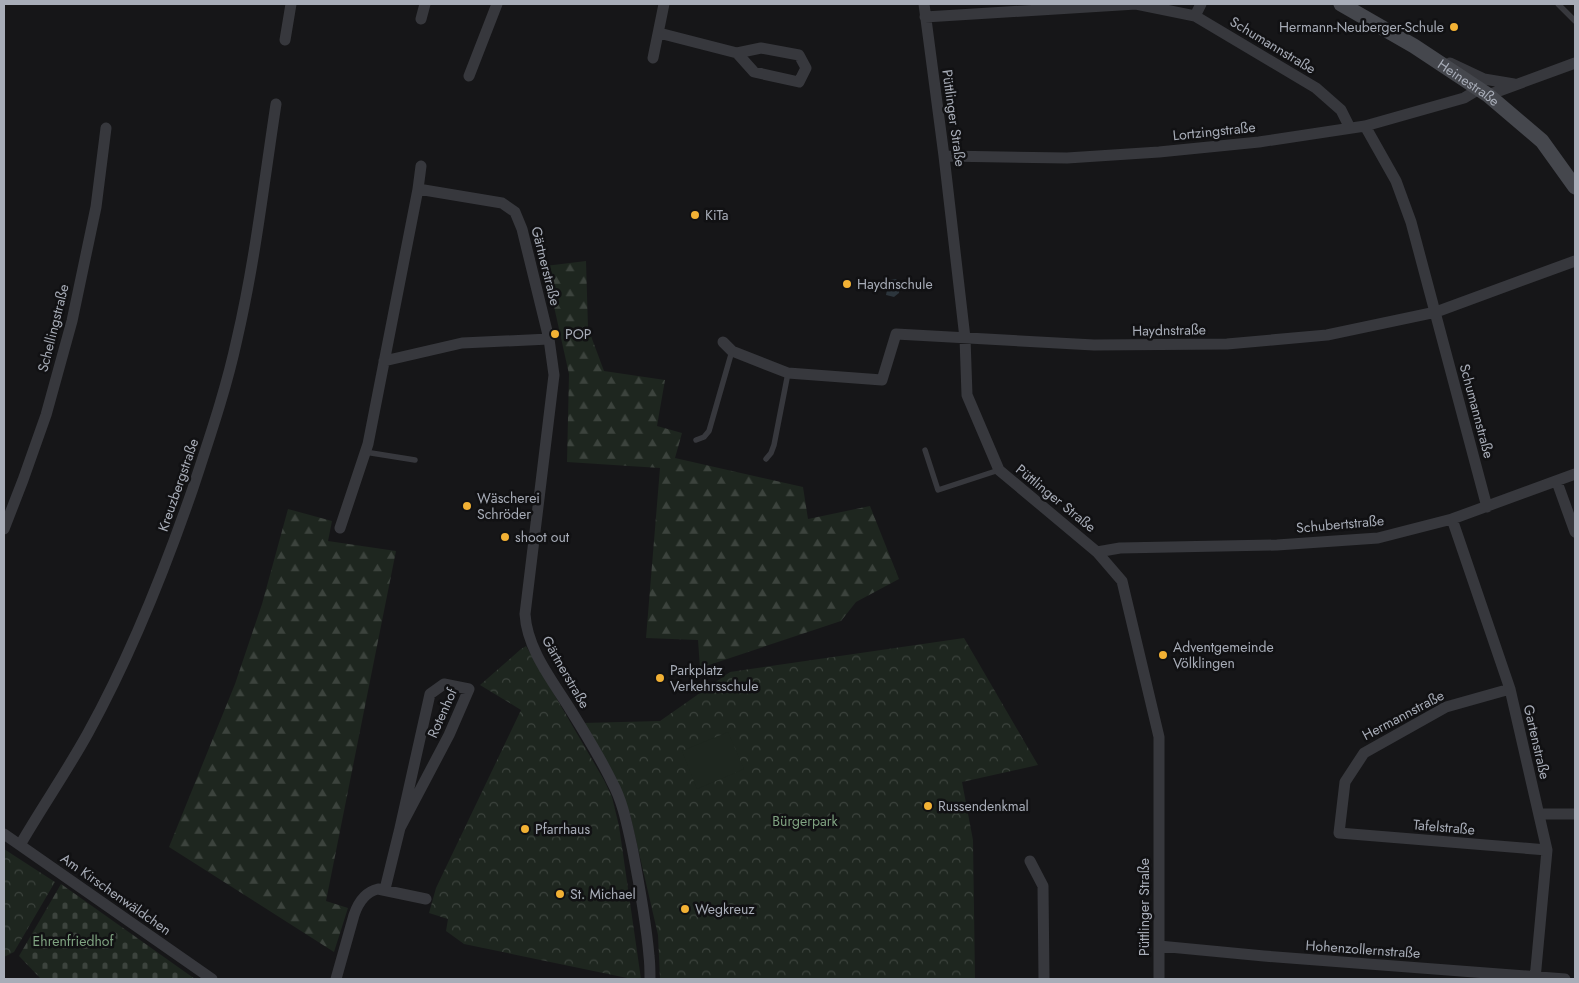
<svg xmlns="http://www.w3.org/2000/svg" width="1579" height="983" font-family="Jost,sans-serif">
	<style>
		.forest { fill: url(#forest-firs) }
		.cemetery { fill: url(#cemetery-stones) }
		.park { fill: url(#park-crowns) }
		.pitch { fill: #1e261f }
		.water { fill: #2c353c }
		.lines { fill: none; stroke-linecap: round; stroke-linejoin: round }
		.service { stroke: #37383d; stroke-width: 5.5 }
		.minor { stroke: #37383d; stroke-width: 11 }
		.secondary { stroke: #45474d; stroke-width: 15 }
		.poi-dot { fill: #f2b134; stroke: #111113; stroke-width: 2 }
		.labels { text-anchor: middle; dominant-baseline: central; stroke-width: 5; stroke-linejoin: round; paint-order: stroke }
		.poi-label { font-size: 14px; fill: #a8adb8; stroke: #111113; text-anchor: start }
		.street-label { font-size: 14px; fill: #a8adb8; stroke: #111113 }
		.park-label { font-size: 14px; fill: #7fa381; stroke: #111113 }
	</style>
	<defs>
		<pattern id="forest-firs" width="22" height="20" patternUnits="userSpaceOnUse" patternTransform="scale(1.25)"><rect width="22" height="20" fill="#1e261f"/><path d="M5 1l3.5 6h-7zM16 11l3.5 6h-7z" fill="#3c433d"/></pattern>
		<pattern id="cemetery-stones" width="16" height="16" patternUnits="userSpaceOnUse" patternTransform="scale(1.25)"><rect width="16" height="16" fill="#1e261f"/><path d="M2 7V4a2 2 0 0 1 4 0v3zM10 15v-3a2 2 0 0 1 4 0v3z" fill="#3c433d"/></pattern>
		<pattern id="park-crowns" width="20" height="18" patternUnits="userSpaceOnUse" patternTransform="scale(1.25)"><rect width="20" height="18" fill="#1e261f"/><path d="M2 6a3 3 0 1 1 6 0M12 15a3 3 0 1 1 6 0" fill="none" stroke="#3c433d"/></pattern>
	</defs>
	<rect width="100%" height="100%" fill="#161618"/>
	<path class="forest" d="M586,261L588,328L604,371L665,380L657,426L682,433L675,458L803,487L808,519L870,506L899,579L856,602L841,621L700,668L698,640L646,638L660,468L567,462L569,374L545,266Z
		M288,509L332,521L328,541L396,551L326,901L348,908L334,952L169,847L235,684L262,604Z"/>
	<path class="cemetery" d="M61,884L195,979H41L19,956Z"/>
	<path class="park" d="M964,638L1038,765L962,782L973,840L975,979H660L658,935L630,814L582,723L660,721L730,672Z
		M526,646L604,780L612,797L619,826L641,979H632L464,944L446,931L448,919L429,913L436,888L521,710L480,685L521,649Z
		M4,849L55,882L14,952L4,957Z"/>
	<path class="pitch" d="M728,732L744,769L697,789L682,751Z"/>
	<path class="water" d="M896,279L900,283L899,293L894,297L886,295L889,280Z"/>
	<g class="lines">
		<path class="service" d="M1558,4L1575,21
			M696,440L704,437L709,431L732,351
			M925,450L938,490L999,470
			M365,452L415,460
			M766,459L771,453L774,445L788,373"/>
		<path class="minor" d="M924,4L944,156L965,338L967,395L999,470L1097,552L1122,581L1159,737V979
			M1195,16L1201,4
			M925,17L1136,4L1195,16L1316,88L1341,110L1350,128
			M421,19L425,4
			M659,33L737,53L754,72L799,82L806,68L799,55L761,48L737,53
			M285,40L291,4
			M653,58L664,4
			M1450,63L1484,79L1514,84
			M469,76L497,4
			M1488,95L1575,63
			M1365,126L1396,181L1411,222L1487,507
			M944,156L1067,158L1159,152L1259,142L1365,126L1464,98L1479,89
			M421,166L418,189L502,203L515,212L522,229L549,339L554,375L525,614C527,649 552,680 570,709C585,733 600,757 612,782C623,802 627,825 632,847C639,883 646,920 649,956C650,964 650,972 650,979
			M723,342L732,351L788,373L882,380L896,334L1094,345L1227,344L1327,335L1436,312L1575,261
			M384,361L462,343L549,339
			M1557,482L1575,532
			M1452,519L1510,689L1547,850L1535,979
			M340,528L368,444L418,189
			M4,529L23,480L46,415L72,321L96,207L106,128
			M1097,552L1120,548L1277,545L1378,538L1452,519L1575,474
			M1510,689L1446,707L1364,753L1345,782L1339,833L1547,850
			M1539,814H1575
			M4,834L212,979
			M20,845C42,807 67,771 88,733C131,655 164,572 193,488C209,439 226,390 237,339C255,262 264,182 276,104
			M1030,861L1043,886L1044,979
			M385,889L400,828L449,735L469,689L444,684L430,694L400,828
			M1159,946L1264,956L1565,979
			M336,979L354,915C358,903 365,892 378,889L426,899"/>
		<path class="secondary" id="s1" d="M1341,4L1414,46L1488,95L1542,141L1575,187"/>
	</g>
	<g class="poi-dot">
		<circle cx="1454" cy="27" r="5"/>
		<circle cx="695" cy="215" r="5"/>
		<circle cx="847" cy="284" r="5"/>
		<circle cx="555" cy="334" r="5"/>
		<circle cx="467" cy="506" r="5"/>
		<circle cx="505" cy="537" r="5"/>
		<circle cx="1163" cy="655" r="5"/>
		<circle cx="660" cy="678" r="5"/>
		<circle cx="928" cy="806" r="5"/>
		<circle cx="525" cy="829" r="5"/>
		<circle cx="560" cy="894" r="5"/>
		<circle cx="685" cy="909" r="5"/>
	</g>
	<g class="labels">
		<g class="poi-label">
			<text x="1444" y="27" text-anchor="end">Hermann-Neuberger-Schule</text>
			<text x="705" y="215">KiTa</text>
			<text x="857" y="284">Haydnschule</text>
			<text x="565" y="334">POP</text>
			<text x="477" y="498">Wäscherei<tspan x="477" dy="16">Schröder</tspan></text>
			<text x="515" y="537">shoot out</text>
			<text x="1173" y="647">Adventgemeinde<tspan x="1173" dy="16">Völklingen</tspan></text>
			<text x="670" y="670">Parkplatz<tspan x="670" dy="16">Verkehrsschule</tspan></text>
			<text x="938" y="806">Russendenkmal</text>
			<text x="535" y="829">Pfarrhaus</text>
			<text x="570" y="894">St. Michael</text>
			<text x="695" y="909">Wegkreuz</text>
		</g>
		<g class="street-label">
			<text transform="translate(1273 45) rotate(31)">Schumannstraße</text>
			<text stroke="none"><textPath href="#s1" startOffset="150">Heinestraße</textPath></text>
			<text transform="translate(954 118) rotate(82)">Püttlinger Straße</text>
			<text transform="translate(1214 131) rotate(-6)">Lortzingstraße</text>
			<text transform="translate(546 266) rotate(76)">Gärtnerstraße</text>
			<text transform="translate(53 328) rotate(-76)">Schellingstraße</text>
			<text transform="translate(1169 330) rotate(-1)">Haydnstraße</text>
			<text transform="translate(1477 411) rotate(75)">Schumannstraße</text>
			<text transform="translate(178 485) rotate(-71)">Kreuzbergstraße</text>
			<text transform="translate(1056 498) rotate(39)">Püttlinger Straße</text>
			<text transform="translate(1340 524) rotate(-5)">Schubertstraße</text>
			<text transform="translate(566 672) rotate(60)">Gärtnerstraße</text>
			<text transform="translate(442 713) rotate(-66)">Rotenhof</text>
			<text transform="translate(1403 715) rotate(-28)">Hermannstraße</text>
			<text transform="translate(1537 742) rotate(77)">Gartenstraße</text>
			<text transform="translate(1444 827) rotate(5)">Tafelstraße</text>
			<text transform="translate(116 894) rotate(35)">Am Kirschenwäldchen</text>
			<text transform="translate(1144 907) rotate(-90)">Püttlinger Straße</text>
			<text transform="translate(1363 949) rotate(4)">Hohenzollernstraße</text>
		</g>
		<g class="park-label">
			<text x="805" y="821">Bürgerpark</text>
			<text x="73" y="941">Ehrenfriedhof</text>
		</g>
	</g>
	<rect width="1579" height="983" fill="none" stroke="#a8adb8" stroke-width="10"/>
</svg>
